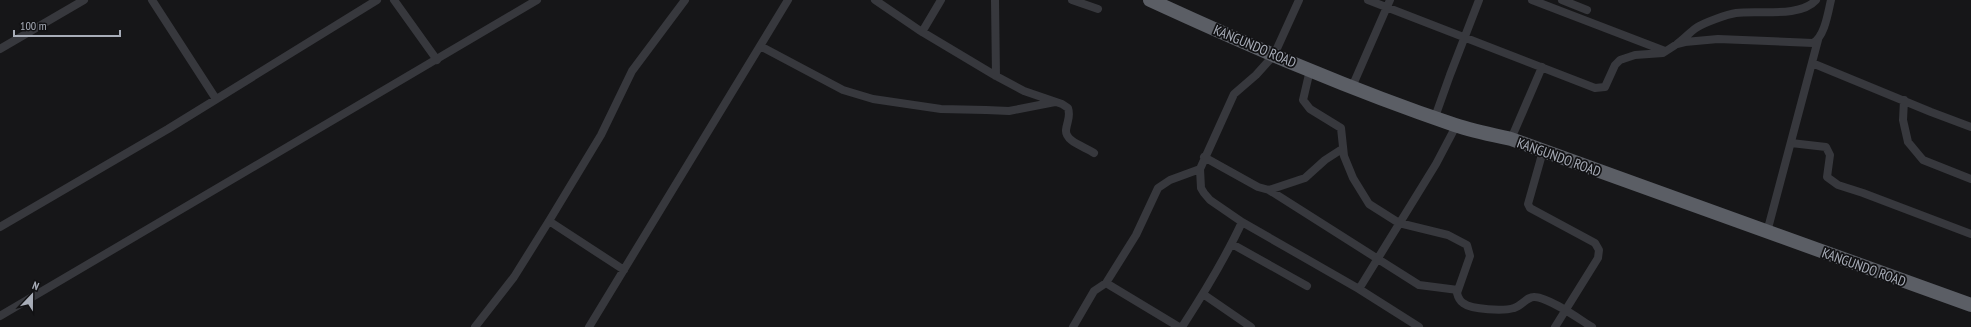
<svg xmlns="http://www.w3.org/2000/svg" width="1971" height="327" font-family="'PT Sans Narrow',sans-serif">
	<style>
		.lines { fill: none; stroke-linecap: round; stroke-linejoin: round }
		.minor { stroke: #37383d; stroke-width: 8 }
		.trunk { stroke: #5b5e65; stroke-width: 14 }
		.labels { text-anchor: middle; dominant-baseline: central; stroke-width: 3.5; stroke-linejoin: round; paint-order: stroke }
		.street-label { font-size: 14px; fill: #a8adb8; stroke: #111113 }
	</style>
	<rect width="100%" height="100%" fill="#161618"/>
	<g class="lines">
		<path class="minor" d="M152,0L216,99
			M394,0L437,60
			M875,0L919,30L996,76L1024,91L1062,104L1068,108C1071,117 1067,121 1066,130C1065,142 1086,147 1094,153
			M995,0L996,76
			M1072,0L1098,9
			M1368,0L1595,88L1605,87L1615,65L1620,60L1635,55L1663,53L1677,44L1685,42L1718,39L1813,43C1825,36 1828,12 1831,0
			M1532,0L1665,51
			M1562,0L1587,10
			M922,32L941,0
			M1677,44C1684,39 1689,33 1696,28C1703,23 1728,14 1736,13C1758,10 1800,18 1816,0
			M760,46L843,90L873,99L941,109L986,110L1009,111L1055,102
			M0,49L84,0
			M1812,63L1931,112L1971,127
			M1310,70L1303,100L1310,109L1341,128L1344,156L1353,178L1369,204L1399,223L1448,235L1467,245L1470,256L1457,293C1458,297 1460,301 1463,303C1472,310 1504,311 1514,308C1522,306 1527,296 1535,297C1550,298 1579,319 1592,327
			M1352,87L1390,0
			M1904,100L1903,120L1908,142L1923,160L1971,179
			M1435,117L1450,75L1479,0
			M1511,139L1542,67
			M1791,143L1826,147L1830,155L1827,177L1838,185L1863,193L1971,234
			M1543,151L1528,204L1530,208L1595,243L1599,250L1598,258L1555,327
			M1204,157L1258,187L1269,190L1305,178L1325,160L1342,149
			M1269,190L1419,285L1458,290
			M549,221L624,270
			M1242,222L1359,289L1419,327
			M0,227L168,129L377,0
			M1767,232L1818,40
			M1232,244L1307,286
			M1106,283L1136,235L1158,188L1170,180L1200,169
			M1359,289L1436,164L1456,126
			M1203,294L1251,327
			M0,316L537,0
			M475,327L514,277L549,221L601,135L632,71L685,0
			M589,327L788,0
			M1073,327L1094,291L1106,283L1179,327
			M1182,327C1204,293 1225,259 1242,222L1210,200L1204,193L1201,188L1200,169L1234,94L1256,75L1274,55L1299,0"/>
		<path class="trunk" d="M1150,0C1250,46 1351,90 1455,125C1473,131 1493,135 1511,139L1971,305"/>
	</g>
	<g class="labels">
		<g class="street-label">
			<text transform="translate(1255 46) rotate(23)">KANGUNDO ROAD</text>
			<text transform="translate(1559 157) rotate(20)">KANGUNDO ROAD</text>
			<text transform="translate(1864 267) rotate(20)">KANGUNDO ROAD</text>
		</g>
	</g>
	<g transform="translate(32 295) rotate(22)" stroke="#111113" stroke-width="3" paint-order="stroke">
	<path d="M0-3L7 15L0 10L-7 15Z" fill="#a8adb8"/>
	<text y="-6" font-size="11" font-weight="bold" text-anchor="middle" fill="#a8adb8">N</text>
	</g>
	<path d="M14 30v6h106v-6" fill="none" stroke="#a8adb8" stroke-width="2"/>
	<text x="20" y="30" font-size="12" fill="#a8adb8" stroke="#111113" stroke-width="3" paint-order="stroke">100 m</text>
</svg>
